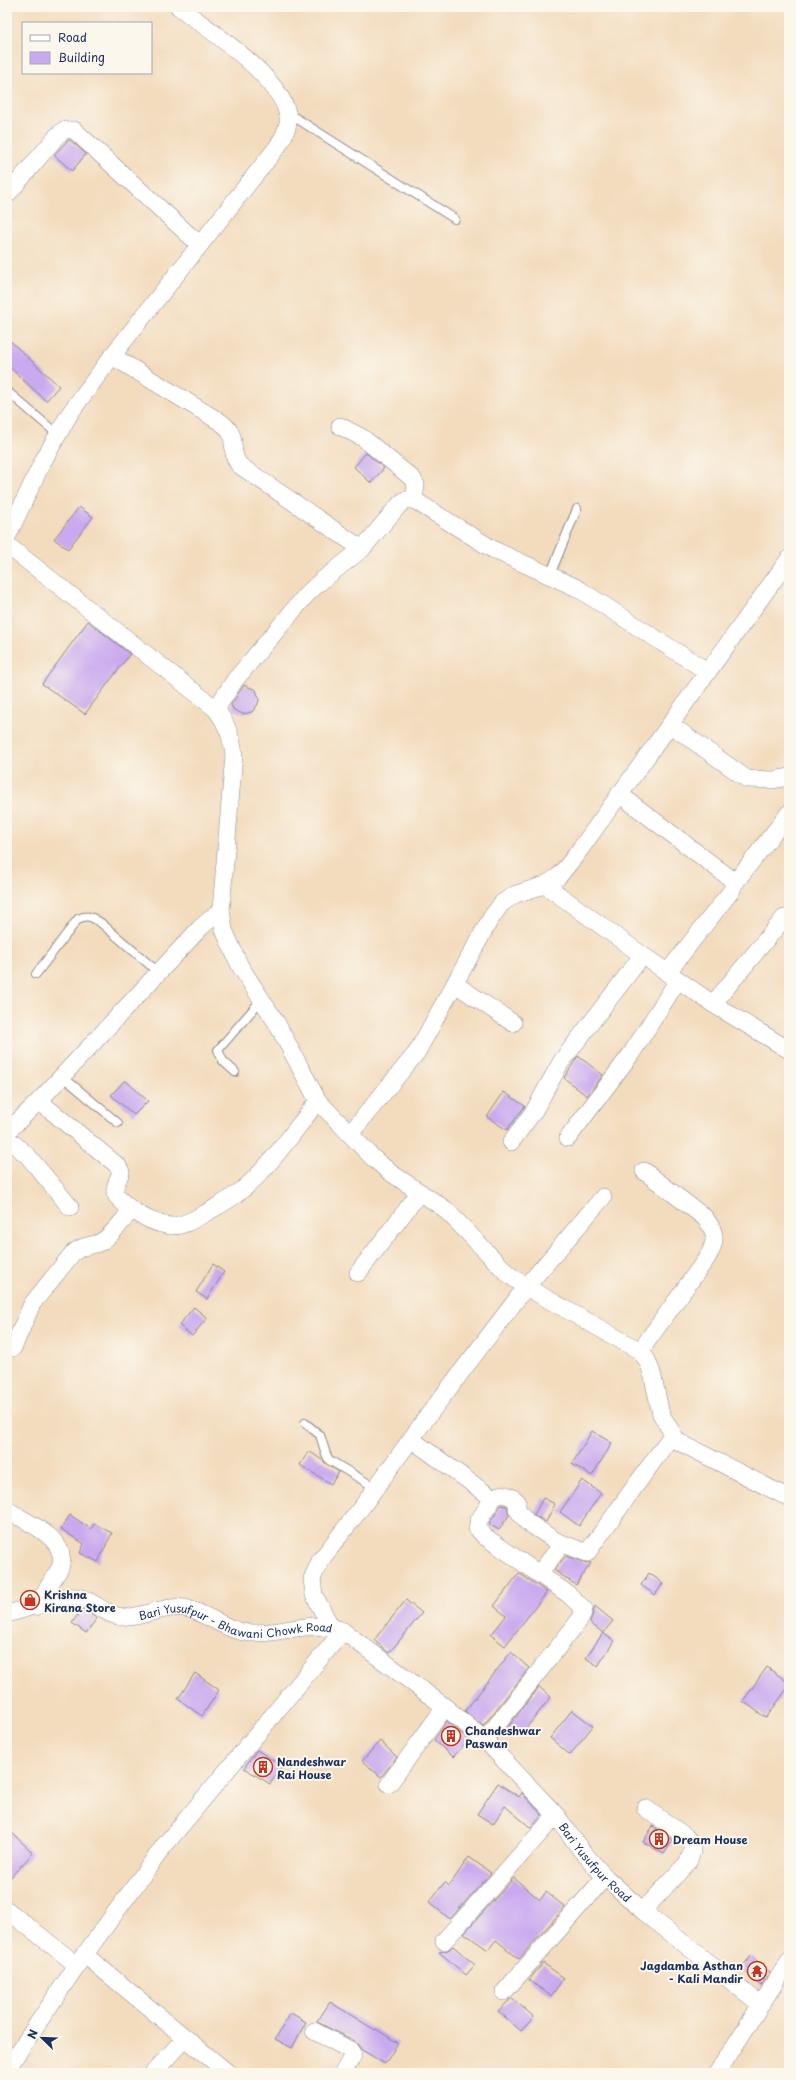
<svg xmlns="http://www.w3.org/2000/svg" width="796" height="2080" font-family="'Playpen Sans',sans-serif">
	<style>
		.building { fill: #c9a9ef }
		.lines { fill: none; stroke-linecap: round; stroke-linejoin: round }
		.lane-casing { stroke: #87868e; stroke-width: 10 }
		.street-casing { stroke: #87868e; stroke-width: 18 }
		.lane { stroke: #fff; stroke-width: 8 }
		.street { stroke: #fff; stroke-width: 17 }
		.labels { text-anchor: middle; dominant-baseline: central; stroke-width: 4; stroke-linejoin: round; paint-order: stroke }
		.poi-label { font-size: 11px; font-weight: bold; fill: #1b2f5e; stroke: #fbf7ec; text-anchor: start }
		.street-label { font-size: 11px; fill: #1b2f5e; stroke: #fbf7ec }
	</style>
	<rect width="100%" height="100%" fill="#fbf7ec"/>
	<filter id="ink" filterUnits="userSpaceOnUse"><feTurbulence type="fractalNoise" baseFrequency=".025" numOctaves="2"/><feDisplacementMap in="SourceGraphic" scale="8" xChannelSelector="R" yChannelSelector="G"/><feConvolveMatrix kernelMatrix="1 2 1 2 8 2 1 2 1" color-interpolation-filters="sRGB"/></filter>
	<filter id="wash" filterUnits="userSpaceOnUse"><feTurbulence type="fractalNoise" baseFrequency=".012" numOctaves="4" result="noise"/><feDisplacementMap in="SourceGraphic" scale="16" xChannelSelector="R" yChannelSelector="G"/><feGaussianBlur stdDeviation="0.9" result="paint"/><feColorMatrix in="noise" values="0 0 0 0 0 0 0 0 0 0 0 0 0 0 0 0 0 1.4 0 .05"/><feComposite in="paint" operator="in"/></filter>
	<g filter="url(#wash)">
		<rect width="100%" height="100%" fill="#f3dcbe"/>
		<g id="blocks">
			<path class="building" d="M68,140H70L86,154L72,171L54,155Z
				M7,338L59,386L46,401L7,365Z
				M366,453L384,468L371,483L354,467Z
				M79,507L93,517L68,549L54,539Z
				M88,621L130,654L85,714L42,684Z
				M244,685L256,690L259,699L258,704L252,712L243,714L234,710L231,705Z
				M578,1056L603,1075L587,1096L564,1078Z
				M125,1080L148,1101L134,1115L111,1095Z
				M504,1092L525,1106L507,1130L487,1117Z
				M213,1264L224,1272L207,1299L196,1292Z
				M194,1307L207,1318L192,1336L179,1325Z
				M592,1431L612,1443L592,1476L572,1464Z
				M309,1451L339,1472L331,1484L300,1465Z
				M582,1480L601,1493L579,1526L560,1512Z
				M543,1498L555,1504L546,1522L534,1515Z
				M501,1505L507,1506L509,1515L499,1530L489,1524Z
				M70,1515L91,1529L94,1524L112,1533L98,1562L80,1553L84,1544L61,1529Z
				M566,1556L583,1562L591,1563L576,1585L554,1570Z
				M519,1573L547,1592L505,1646L491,1635L506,1616L494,1606Z
				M649,1573L663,1583L655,1595L641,1585Z
				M406,1600L422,1613L389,1653L374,1640Z
				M595,1606L613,1621L603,1633L590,1623Z
				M82,1609L97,1618L86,1633L72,1623Z
				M603,1633L614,1641L598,1666L586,1658Z
				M511,1652L529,1668L483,1726L465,1711Z
				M767,1667L789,1683V1686L766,1718L743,1701Z
				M195,1673L219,1690L202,1716L178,1699Z
				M539,1687L551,1697L519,1737L507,1728Z
				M572,1710L593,1726L570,1755L550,1738Z
				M447,1721L469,1740L453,1757L434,1740Z
				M380,1741L397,1757L381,1777L362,1761Z
				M257,1750L282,1766L270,1784L244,1768Z
				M498,1783L519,1797L522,1793L542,1815L531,1828L505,1806L493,1824L477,1814Z
				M653,1826L673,1840L664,1854L643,1842Z
				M7,1828L33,1853L7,1881Z
				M469,1857L491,1873L450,1919L429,1902L445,1882L449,1886Z
				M514,1878L540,1900L546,1892L565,1907L519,1959L496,1940L488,1950L464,1933Z
				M453,1946L475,1965L466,1975L439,1952L448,1950Z
				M751,1956L770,1972L761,1986L741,1968Z
				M543,1963L564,1978L551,1996L529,1980Z
				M512,1998L534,2017L521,2031L498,2011Z
				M330,2002L375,2030L376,2029L398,2043L385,2064L362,2050L355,2041L317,2022Z
				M291,2013L306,2022L292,2048L275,2039Z"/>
		</g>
	</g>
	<g filter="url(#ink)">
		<use href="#blocks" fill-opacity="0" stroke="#87868e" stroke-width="1"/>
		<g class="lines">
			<g class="lane-casing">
				<path id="lane" d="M288,113L455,219
					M7,391L57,434
					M550,575L577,509
					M36,974L78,919C88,914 92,917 101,923L158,972
					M235,1072L223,1061L218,1050L262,999
					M62,1076L118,1123
					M305,1423L320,1435L326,1454L329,1460L376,1488"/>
			</g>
			<g class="street-casing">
				<g id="street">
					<path d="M7,195L57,136L64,130H74L200,245"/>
					<path d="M112,356L222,423C241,439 227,448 239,465L362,549"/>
					<path d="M340,426L363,438L413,479L416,485L414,500"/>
					<path d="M7,537L42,463L70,413L112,356L278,146C284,135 291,125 287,112C277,74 210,31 179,7"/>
					<path d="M7,545L216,709C227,724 231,736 234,754L221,910L224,930L240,966L276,1022L318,1101L373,1158L391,1173L445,1209L508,1274L526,1287L640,1351L647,1360L652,1373L661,1414L677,1441L789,1498"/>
					<path d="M216,709L235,680L307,594L320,582L362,549L399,505L405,500H414L494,550L577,588L708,672"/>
					<path d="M671,725L747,779L773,780L789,777"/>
					<path d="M619,794L730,878L734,884L732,890L667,973"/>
					<path d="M734,884L789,813"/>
					<path d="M545,885L635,950L713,1004L789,1050"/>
					<path d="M455,984L513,1023"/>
					<path d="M713,1004L784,918"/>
					<path d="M39,1101L118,1166L121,1172C112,1194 111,1193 131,1209C142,1217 157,1224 170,1226C182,1227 195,1219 204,1214C216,1207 228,1201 238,1193C265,1174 296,1128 318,1101"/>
					<path d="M7,1132L39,1101L200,928L221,910"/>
					<path d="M350,1134L417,1052L491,918L502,903L516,894L545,885L559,876L576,855L789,559"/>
					<path d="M7,1138L28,1156L70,1207"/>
					<path d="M568,1138L631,1054L678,980"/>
					<path d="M511,1142L534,1111L561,1062L642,956"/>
					<path d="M358,1273L420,1192"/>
					<path d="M13,1348L32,1304L72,1254C83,1244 90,1247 101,1242C113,1235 123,1219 132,1210"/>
					<path d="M640,1351L707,1258C717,1241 717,1232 704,1217L644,1171"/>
					<path d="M411,1439L488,1495L494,1497C504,1492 508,1495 517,1501V1509L527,1522L556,1541L587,1553L672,1435"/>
					<path d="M7,1510C27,1523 70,1538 60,1568L36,1607"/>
					<path d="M539,1574L562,1544"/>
					<path id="s1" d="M7,1614C25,1610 62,1594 77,1597C95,1600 108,1619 128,1617C146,1616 166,1605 185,1608C208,1613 228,1633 253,1633C284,1634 313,1619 343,1631L445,1707L485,1740L556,1815L581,1850L605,1877L643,1911L760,2004"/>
					<path d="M331,1627L314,1595L312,1579L320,1561L361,1508L427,1417L526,1287L603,1197"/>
					<path d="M485,1740L581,1618L584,1609L568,1594L484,1536L477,1528L479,1520L494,1497"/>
					<path d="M389,1784L445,1707"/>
					<path d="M7,1910L77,1965"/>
					<path d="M643,1911L688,1862L692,1852V1844L685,1836L645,1808"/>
					<path d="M444,1941L556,1815"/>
					<path d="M85,1955L228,2073"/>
					<path d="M504,1992L605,1877"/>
					<path d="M314,2031L350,2050L353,2055L343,2073"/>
					<path d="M7,2069L77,1965L164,1846L343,1631"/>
					<path d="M153,2073L185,2038"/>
					<path d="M717,2073L789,1961"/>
				</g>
			</g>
			<use href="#lane" class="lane"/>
			<use href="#street" class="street"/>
		</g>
	</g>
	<defs>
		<g id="shop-ring" transform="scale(1)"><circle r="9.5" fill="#fbf7ec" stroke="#c8321e" stroke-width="1.5"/><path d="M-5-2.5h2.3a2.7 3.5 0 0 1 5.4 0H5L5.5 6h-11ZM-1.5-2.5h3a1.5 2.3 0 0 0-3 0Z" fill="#c8321e"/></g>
		<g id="building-ring" transform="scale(1)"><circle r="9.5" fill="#fbf7ec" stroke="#c8321e" stroke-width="1.5"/><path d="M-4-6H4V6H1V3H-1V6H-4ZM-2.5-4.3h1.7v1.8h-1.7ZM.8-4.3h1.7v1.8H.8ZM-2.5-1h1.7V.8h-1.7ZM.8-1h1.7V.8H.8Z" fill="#c8321e"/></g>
		<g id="temple-ring" transform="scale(1)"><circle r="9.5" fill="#fbf7ec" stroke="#c8321e" stroke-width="1.5"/><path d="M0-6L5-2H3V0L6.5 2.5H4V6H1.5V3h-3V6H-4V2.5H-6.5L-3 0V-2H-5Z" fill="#c8321e"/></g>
	</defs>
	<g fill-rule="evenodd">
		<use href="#shop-ring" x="30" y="1600"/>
		<use href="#building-ring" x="451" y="1736"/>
		<use href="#building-ring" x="263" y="1767"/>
		<use href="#building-ring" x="659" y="1839"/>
		<use href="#temple-ring" x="757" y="1971"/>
	</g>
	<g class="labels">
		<g class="poi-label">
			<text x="44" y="1594">Krishna<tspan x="44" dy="13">Kirana Store</tspan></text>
			<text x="465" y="1730">Chandeshwar<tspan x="465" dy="13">Paswan</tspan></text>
			<text x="277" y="1761">Nandeshwar<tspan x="277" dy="13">Rai House</tspan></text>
			<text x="673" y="1839">Dream House</text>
			<text x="743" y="1965" text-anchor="end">Jagdamba Asthan<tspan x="743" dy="13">- Kali Mandir</tspan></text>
		</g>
		<g class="street-label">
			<text stroke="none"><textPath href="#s1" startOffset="239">Bari Yusufpur - Bhawani Chowk Road</textPath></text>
			<text stroke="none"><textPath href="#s1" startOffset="694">Bari Yusufpur Road</textPath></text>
		</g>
	</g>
	<rect width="796" height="2080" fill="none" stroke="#fbf7ec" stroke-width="24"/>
	<rect x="22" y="22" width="130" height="52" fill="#fbf7ec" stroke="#a1a7b3"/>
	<rect x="30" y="35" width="20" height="6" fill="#ffffff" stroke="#a1a7b3"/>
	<text x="58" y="42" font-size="12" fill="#1b2f5e">Road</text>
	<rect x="30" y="52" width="20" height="12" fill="#c9a9ef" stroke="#a1a7b3"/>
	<text x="58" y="62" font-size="12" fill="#1b2f5e">Building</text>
	<g transform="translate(42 2038) rotate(293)" stroke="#fbf7ec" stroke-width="3" paint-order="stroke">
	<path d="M0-3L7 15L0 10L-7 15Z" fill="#1b2f5e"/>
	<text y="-6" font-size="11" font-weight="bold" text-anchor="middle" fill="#1b2f5e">N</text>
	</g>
</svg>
